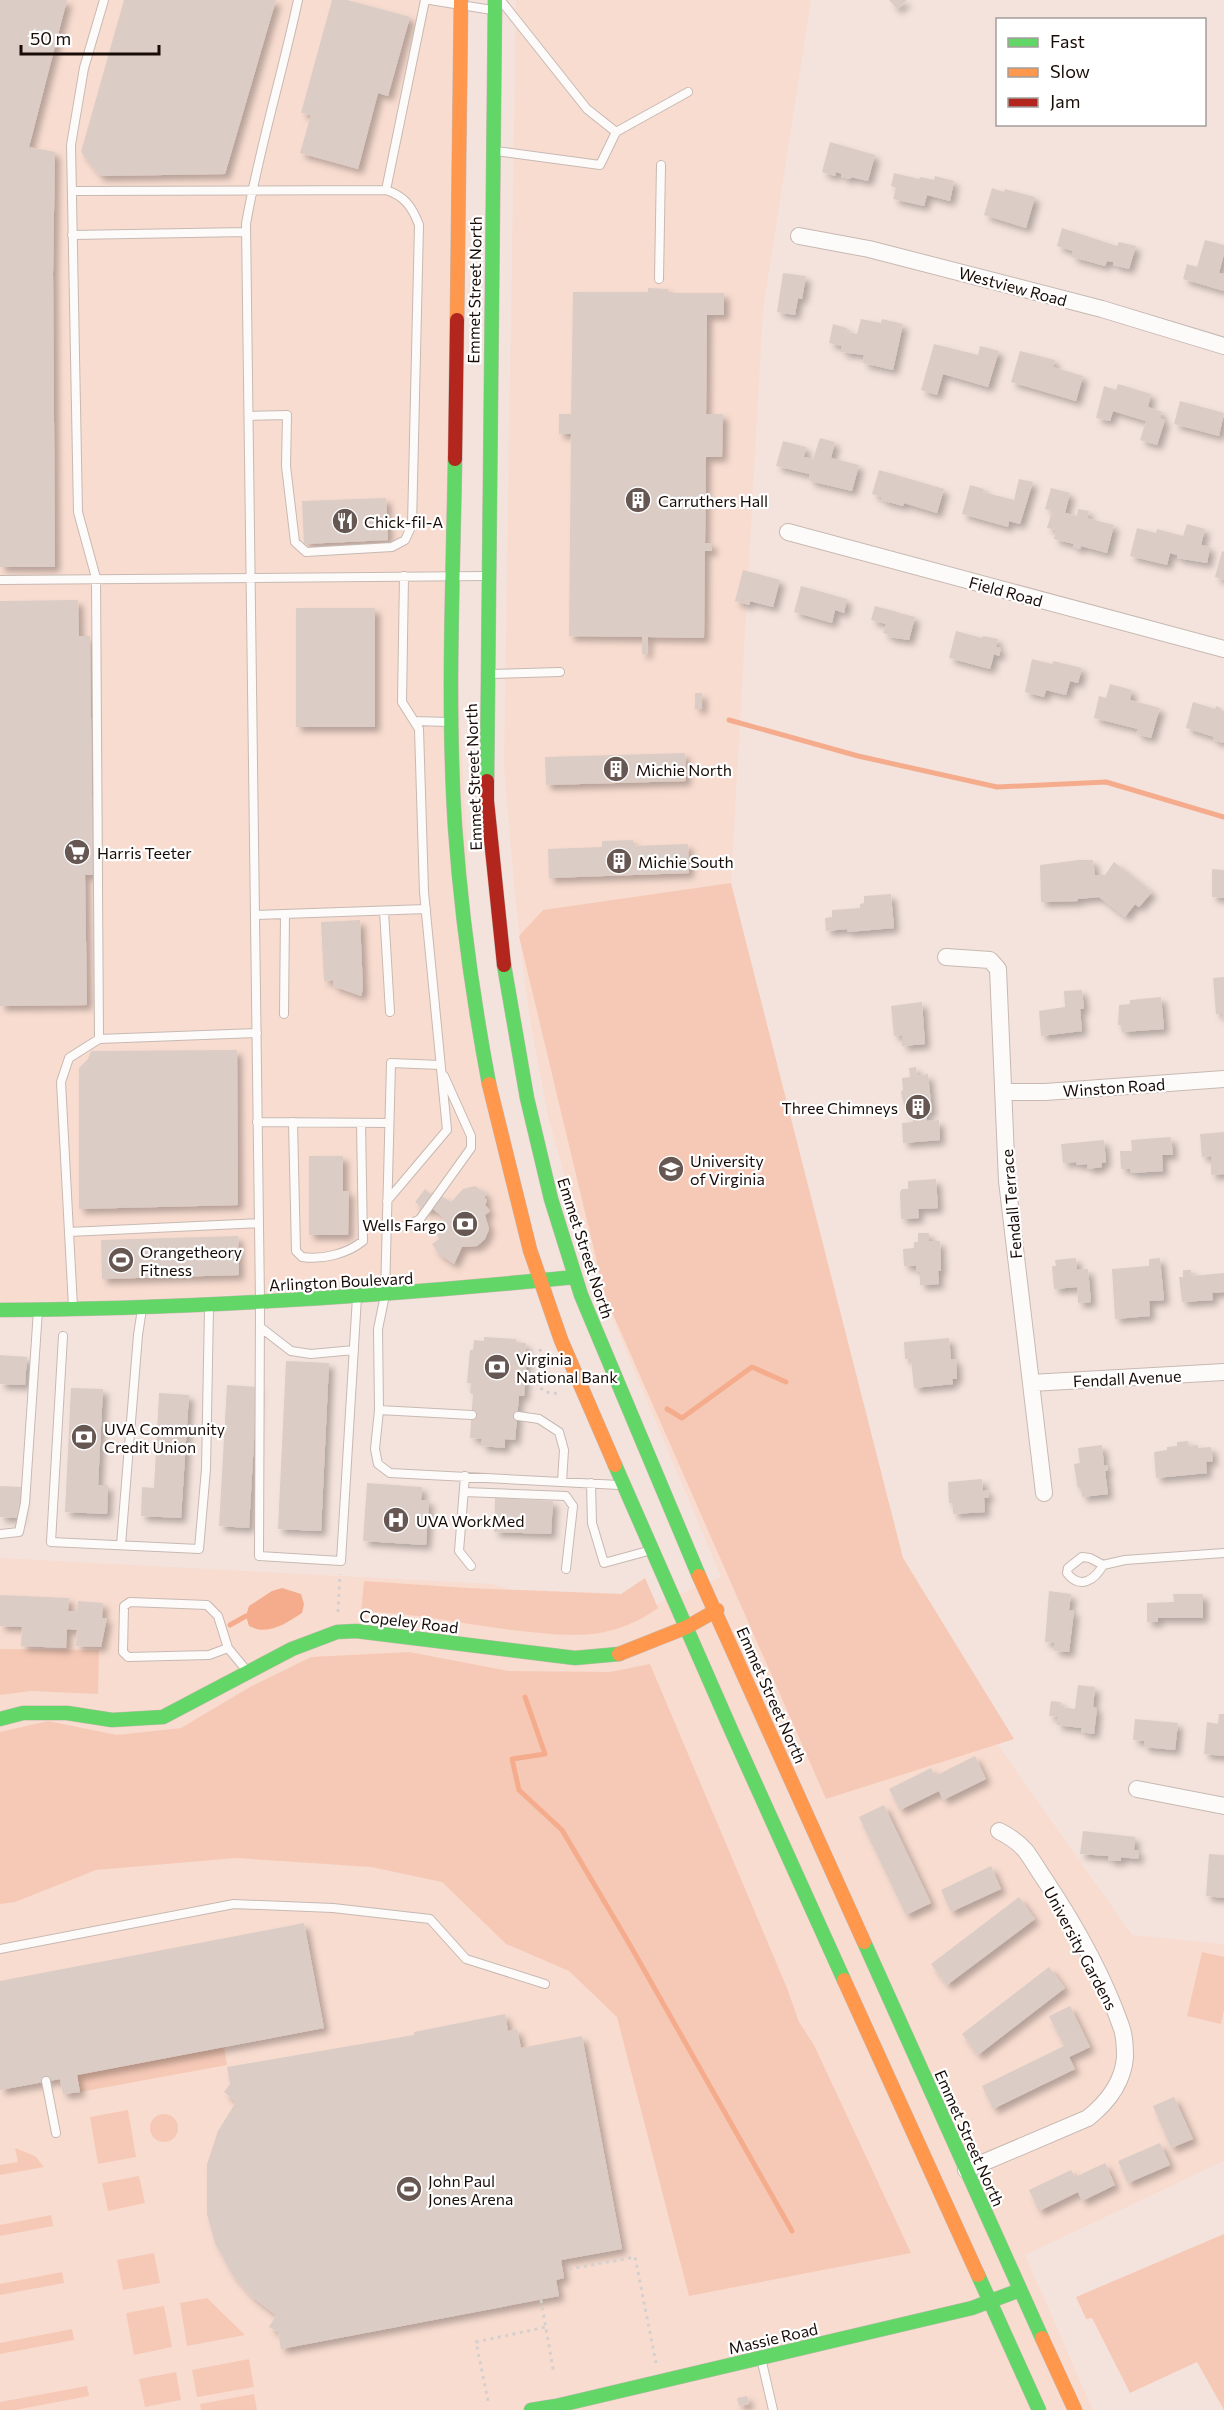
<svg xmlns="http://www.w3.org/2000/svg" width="1224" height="2410" font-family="Commissioner,sans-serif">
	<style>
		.built { fill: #f8dcd0 }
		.green { fill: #f6c9b6 }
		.water { fill: #f4ac8d }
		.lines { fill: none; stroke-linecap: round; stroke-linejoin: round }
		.stream { stroke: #f4ac8d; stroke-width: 5 }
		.building { fill: #dbccc6; filter: url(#shadow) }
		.lane-casing { stroke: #c7b9b2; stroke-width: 10 }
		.street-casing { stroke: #c7b9b2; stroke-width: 18 }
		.fast-casing { stroke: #c7b9b2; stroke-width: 15 }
		.slow-casing { stroke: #c7b9b2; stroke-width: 15 }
		.jam-casing { stroke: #c7b9b2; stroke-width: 15 }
		.path { stroke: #d5d0ce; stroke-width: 3; stroke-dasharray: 3 4.5; stroke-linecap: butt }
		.lane { stroke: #fdfbfa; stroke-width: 8 }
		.street { stroke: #fdfbfa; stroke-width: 16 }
		.fast { stroke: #63d668; stroke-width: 14 }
		.slow { stroke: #ff974d; stroke-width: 14 }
		.jam { stroke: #b3261e; stroke-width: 14 }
		.labels { text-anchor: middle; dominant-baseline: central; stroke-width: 4.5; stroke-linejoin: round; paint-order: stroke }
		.street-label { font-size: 16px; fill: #190c07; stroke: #fff }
		.poi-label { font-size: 16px; fill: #190c07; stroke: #fff; text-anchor: start }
	</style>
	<defs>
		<filter id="shadow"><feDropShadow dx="5" dy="5" stdDeviation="3" flood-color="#0004"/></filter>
	</defs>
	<rect width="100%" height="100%" fill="#f4e3dc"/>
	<path class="built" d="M0,0H461L453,576L475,1007L540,1281L0,1306Z
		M516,0H811L763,310L731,883L839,1520L1132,1935L1224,1944V2161L1025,2255L1093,2410H0V1558L493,1584L578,1612L629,1615L721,1577L619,1334L577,1222L548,1116L529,1014L515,896L504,766Z"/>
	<path class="green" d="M731,883L903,1558L1014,1739L826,1799L605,1296L519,936L543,910Z
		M645,1578L658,1608C609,1643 567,1636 512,1630C462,1624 411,1612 361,1612L364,1581L468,1588L621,1594Z
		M0,1649L99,1650L98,1694L31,1691L0,1695Z
		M409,1652L509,1671L610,1672L650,1664L787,1988L799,2022L814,2045L911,2253L689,2296L617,2017L569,1971L506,1944L442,1882L371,1867L236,1858L96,1870L15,1902L0,1904V1732L48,1721L117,1735L181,1728L250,1687L311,1657Z
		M1202,1952L1224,1957V2010L1221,2024L1187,2016Z
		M224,2047L227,2065L80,2092L77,2075Z
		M128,2110L136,2157L98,2164L90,2117Z
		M150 2128a14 14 0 1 1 28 0a14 14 0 1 1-28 0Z
		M15,2148L35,2156L44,2167L0,2175V2165L18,2162Z
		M139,2176L145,2203L108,2211L102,2183Z
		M51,2215L53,2226L0,2236V2225Z
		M1224,2234V2410L1197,2362L1130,2393L1092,2318L1086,2319L1076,2297Z
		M154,2253L160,2283L123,2290L117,2260Z
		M62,2272L64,2283L0,2295V2284Z
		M207,2298L245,2335L187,2346L180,2303Z
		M164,2306L172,2347L134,2355L126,2313Z
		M72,2329L74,2340L0,2354V2343Z
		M249,2359L254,2387L197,2397L192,2370Z
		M176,2372L181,2400L145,2407L139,2379Z
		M87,2386L89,2396L15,2410H0V2402Z
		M254,2394L257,2410H201L200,2404Z"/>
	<path class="water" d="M282,1588L301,1594L304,1604L302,1613C285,1624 268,1636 249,1626L246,1616L249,1606L272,1591Z"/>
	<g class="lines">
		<path class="stream" d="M729,720L858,756L997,787L1106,782L1224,817
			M667,1409L682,1418L752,1367L786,1382
			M230,1625L246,1616
			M525,1697L545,1754L512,1759L519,1790L562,1830L630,1945L792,2231"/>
	</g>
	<path class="building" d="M0,0H67L29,147L55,152L53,274L55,567H0Z
		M124,0H276L225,174L100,176L81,152Z
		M332,0H347L410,17L388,96L378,93L358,169L300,153L311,115L301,113Z
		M889,0H907L897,9Z
		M830,142L875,155L868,181L851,177L850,179L841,177L842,174L836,172L835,176L822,172Z
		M894,173L919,179L920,177L934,180L935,176L954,181L950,201L927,195L924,206L893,199L896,188L891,186Z
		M992,188L1004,192L1005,189L1035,197L1026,228L984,215Z
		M1062,228L1117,246L1119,242L1136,246L1129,269L1113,265V262L1107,261L1105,266L1072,257L1073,251L1057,246Z
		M1205,240L1224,245V254L1219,273L1224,274V291L1183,279L1187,264L1197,267Z
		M783,273L806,276L802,299L798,298L795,315L777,312Z
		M648,288L668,289V293H724V315H707L706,414H723L722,457H706L705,543H712V551H705L704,638L648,637L647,654H642V637L569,636L571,434H559V414H571L573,292H648Z
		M861,319L881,323L882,319L903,324L893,370L863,363L864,355L841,352L842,346L829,343L833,324L847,328L846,332L857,334Z
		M934,344L978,355L980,346L999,351L988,387L943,374L937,395L921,390Z
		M1020,351L1055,360L1053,367L1083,376L1076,401L1011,382Z
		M1118,384L1151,394L1148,407L1162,412L1160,418L1165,420L1157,445L1140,440L1146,421L1113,411L1110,421L1096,418L1104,386L1116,390Z
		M1180,401L1224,413L1219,436L1174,424Z
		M820,438L835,442L831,458L859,465L852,491L810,481L809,474L776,466L783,441L806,447L804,457L813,459Z
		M879,470L944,489L937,513L904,503L903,506L881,500L882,497L872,494Z
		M1019,479L1033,482L1020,524L1009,521L1008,527L962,514L970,485L984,489L983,492L1014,500Z
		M1051,488L1070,493L1065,513L1077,516L1078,509L1089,511L1087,518L1114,525L1107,553L1081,546L1080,549L1073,547L1074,544L1054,539L1056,530L1047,528L1052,511L1045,509Z
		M386,498L388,540L304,544L302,501Z
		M1187,524L1205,529L1201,545L1210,547L1207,563L1177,558V555L1170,553L1167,565L1130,556L1137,528L1156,533L1157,529L1183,536Z
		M1222,551L1224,552V580L1215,577Z
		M743,570L780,580L773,607L750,601L749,605L735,601Z
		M801,586L847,599L844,613L835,610L832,623L794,612Z
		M78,600L79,636H90L93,875H85L87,1005L0,1006V601Z
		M875,606L915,617L909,640L889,637V635L883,633L886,624L871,620Z
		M296,608H375V727H296Z
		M956,631L982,638L983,636L998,639L996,647L1001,648L999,656L994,654L990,669L949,658Z
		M1032,659L1052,664L1053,661L1082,668L1078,683L1070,681L1066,695L1046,690L1044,697L1025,692Z
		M1110,684L1132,690L1130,700L1160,708L1151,738L1136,734L1138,729L1094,718L1099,696L1106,698Z
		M695,693H702V709H695Z
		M1193,702L1215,709L1216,706L1221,708V710L1224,711V743L1213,740L1214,737L1186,728Z
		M685,753L686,781L546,785L545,757Z
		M633,840V846L688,844L689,873L549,878L548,849L602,847V841Z
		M1078,860H1093L1095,875H1105L1114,862L1152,892L1139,907L1135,904L1125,917L1099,897L1078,899V901L1041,902L1040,865Z
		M1212,869L1224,870V898L1212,897Z
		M891,894L894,928L848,932L847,929L826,931L825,918L832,917V910L860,908V904L864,903V896Z
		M360,920L363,989L361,996L333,986V980L324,981L321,922Z
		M1224,977V1020H1223L1222,1014H1216L1213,978Z
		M1082,990L1084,1009H1080L1082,1031L1041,1036L1039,1011L1065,1007L1064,991Z
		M1161,997L1164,1029L1122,1032L1121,1025H1118L1119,1005L1130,1004V1000Z
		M922,1002L925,1044L902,1046V1035L894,1036L891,1006Z
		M237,1050L238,1205L79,1209V1068L88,1059L91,1051Z
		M916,1067L917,1076L928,1074L932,1112L926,1113L927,1121L939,1120L940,1140L903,1143L902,1123L913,1122L912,1113H907L902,1098L901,1092L903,1090L902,1078L910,1077L909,1068Z
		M1224,1132V1174L1211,1175V1156L1202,1157L1200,1134Z
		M1171,1137L1173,1155H1162L1163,1171L1131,1173L1130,1169H1121L1120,1151H1132L1131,1140Z
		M1104,1140L1106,1162L1101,1163L1102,1167L1087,1169V1164L1076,1165V1162L1063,1163L1061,1144Z
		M309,1156H343V1191H349L348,1235H309Z
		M936,1179L938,1208L918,1209L919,1218L901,1219L900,1192L902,1189H908V1181Z
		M475,1186L487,1194L484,1197L487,1200L485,1205L490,1211L485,1215L489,1229L485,1239L477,1246L462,1247L454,1264L439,1254L432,1244L439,1239L435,1230L441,1229L443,1217L433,1209L426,1211L415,1202L425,1189L435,1198L443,1197L451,1202L463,1189Z
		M918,1233H929V1241H940L941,1271H938L939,1284L920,1285V1272H916V1266H904L903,1249L914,1248V1242H918Z
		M238,1236L239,1275L102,1279L101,1240Z
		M1076,1258L1077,1270L1088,1269L1091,1302L1078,1303L1077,1287L1054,1289L1052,1266H1056L1055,1260Z
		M1160,1258L1164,1300L1149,1301L1150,1316L1115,1319L1112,1269L1149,1266V1259Z
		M1183,1270H1191L1192,1276L1224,1273V1292L1212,1293L1213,1300L1182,1302L1179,1277H1183Z
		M484,1337L516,1339V1343H526L525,1355H527L524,1396H519L515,1440L505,1439V1448L481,1446L482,1439L470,1438L473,1394L470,1393L471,1383H467L470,1350H473L474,1340L484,1341Z
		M949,1338L951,1359H956L957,1379H952L953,1384L914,1388L911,1359H905L904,1342Z
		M0,1355L27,1357L25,1385L0,1384Z
		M286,1361L329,1363L321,1531L278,1529Z
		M227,1385L257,1387L249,1528L219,1526Z
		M71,1388L103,1389L98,1485H108L107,1514L65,1512Z
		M159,1393L189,1395L181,1518L141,1516L142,1487L154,1488Z
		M1188,1441L1189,1446L1198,1445V1448L1211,1447L1213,1461L1206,1462L1207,1473L1156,1478L1154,1452L1167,1450V1447L1177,1446V1442Z
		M1102,1445L1104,1465H1107L1108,1470L1105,1471L1108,1494L1082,1497L1081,1487L1078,1488L1077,1484L1074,1464L1080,1463L1078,1448Z
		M982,1479L983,1491L988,1490L989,1497L984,1498L985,1512L953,1514V1503H949L948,1482Z
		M367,1483L422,1487L421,1500H429L426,1545L363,1541Z
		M0,1486L21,1487L19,1518L0,1517Z
		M495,1498L553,1501L551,1534L494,1532Z
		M1049,1591L1071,1594L1069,1610L1074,1611L1069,1652L1054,1651L1055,1643L1045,1642Z
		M1173,1594H1203V1618H1158V1622H1147V1603L1174,1602Z
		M0,1595L69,1598L68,1611H77L78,1601L103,1603L102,1618H107L101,1647L76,1646L77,1630L67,1629L66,1648L21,1646L22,1627L0,1626Z
		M1078,1685L1095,1687L1093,1707L1097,1708L1094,1734L1081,1732V1728L1057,1725L1058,1717L1049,1716L1051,1701L1061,1702L1060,1707L1075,1709Z
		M1219,1714H1224V1756L1204,1754L1207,1722L1218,1724Z
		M1135,1719L1178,1723L1175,1750L1144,1747V1741L1133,1740Z
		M975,1756L986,1779L943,1800L939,1791L900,1810L889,1789L931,1768L935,1776Z
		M884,1805L931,1903L906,1915L859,1817Z
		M1083,1831L1135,1837L1134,1850L1139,1851L1138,1859L1121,1857V1861L1108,1860V1856L1080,1854Z
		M1209,1854L1224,1855V1898L1206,1896Z
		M991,1866L1001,1889L951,1912L941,1890Z
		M1019,1897L1035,1919L947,1985L931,1964Z
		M304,1923L324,2028L77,2075L80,2092L63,2094L60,2079L0,2090V1981Z
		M1049,1967L1065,1988L978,2055L962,2034Z
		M1070,2006L1090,2047L1069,2057L1075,2069L993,2109L982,2086L1064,2046L1049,2016Z
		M505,2014L508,2031L517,2029L521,2048L582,2036L622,2249L561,2260L564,2278L556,2280L559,2296L281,2349L278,2332L269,2327L276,2315L252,2297L232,2274L215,2243L207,2214V2164L218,2131L236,2102L224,2092L230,2084L227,2067L414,2035V2032Z
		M1174,2097L1193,2139L1171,2148L1153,2106Z
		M1160,2143L1170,2165L1128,2183L1118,2161Z
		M1105,2163L1115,2185L1082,2201L1078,2192L1039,2211L1029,2190L1071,2170L1075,2177Z
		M747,2396L749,2404L739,2406L737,2398Z"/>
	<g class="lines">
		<g class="lane-casing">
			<path id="lane" d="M298,0C282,75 259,149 246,224L260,1302L259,1556L341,1561L357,1297
				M430,0L492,10
				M502,2L587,109L616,132
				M496,151L600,165L616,132L688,92
				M386,190L425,0
				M72,191L386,190C404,196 412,206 419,225L412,525L405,540L392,547L306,552L295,542L286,466L287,415L249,416
				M72,235L246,232
				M659,279L661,165
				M0,580L486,576
				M490,674L560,672
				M414,721L449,722
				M384,911L390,1012
				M256,915L426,909
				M284,1014L285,914
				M99,1039L96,578L78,512L71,145L84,68L104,0
				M440,1065L391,1063L385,1295L378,1329L379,1410L375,1449L378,1464L390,1473L619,1485
				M257,1122L389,1123
				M293,1122L296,1251L302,1257C322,1260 347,1254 363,1241L361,1123
				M387,1201L447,1130L424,892L419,729L402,702L404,576
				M387,1227L406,1226L420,1219L471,1148V1136L444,1076
				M69,1232L259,1223
				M73,1307L61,1082L69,1058L99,1039L257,1033
				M260,1327L291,1351L311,1354L354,1350
				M63,1336L51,1542L199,1549L206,1469L209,1308
				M379,1410L472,1415
				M518,1416L539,1419L559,1432L564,1450L562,1482
				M465,1476L459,1551L471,1566
				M591,1483L592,1523L604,1563L648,1551
				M464,1492L566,1496L573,1506L566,1569
				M0,1534L19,1532L25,1503L38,1310
				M121,1545L138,1335L142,1309
				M1103,1565C1095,1580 1080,1590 1067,1573L1068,1568L1082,1557L1090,1558L1103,1565L1125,1560L1224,1553
				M228,1648L209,1655L128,1657L123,1652L124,1606L130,1602L207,1605L218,1616L228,1648L247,1671
				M0,1949L234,1904L333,1908L430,1919L466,1959L545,1984
				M46,2081L56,2133
				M761,2358L773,2410"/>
		</g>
		<g class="street-casing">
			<path id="street" d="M799,236L869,249L1102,309L1224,346
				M788,532L1224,649
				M946,957L990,960L998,969L1007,1181L1044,1493
				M1004,1092H1045L1224,1079
				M1031,1383L1224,1372
				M1137,1789L1224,1806
				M966,2170L1088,2118C1108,2102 1123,2083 1125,2057C1125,2047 1125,2036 1121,2026C1103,1975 1075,1925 1045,1880C1038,1870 1032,1859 1025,1850C1017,1841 1009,1836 999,1831"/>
		</g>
		<g class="fast-casing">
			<path id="fast" d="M455,459C453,581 447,705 455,827C461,913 473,999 489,1084
				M487,781L495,0
				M504,965L527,1098L551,1199L581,1295L699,1576
				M0,1310C192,1309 384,1296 575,1277
				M615,1465L732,1732L844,1980
				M0,1719L23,1713H67L112,1720L163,1717L292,1649L337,1632L356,1631L575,1658L619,1654
				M864,1942L1042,2338
				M978,2275L1039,2410
				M531,2410L556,2406L972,2308L1020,2290"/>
		</g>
		<g class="slow-casing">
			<path id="slow" d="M457,320L461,0
				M489,1084L530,1250L561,1340L615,1465
				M699,1576L864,1942
				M619,1654L687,1627L717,1610
				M844,1980L978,2275
				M1042,2338L1075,2410"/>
		</g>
		<g class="jam-casing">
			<path id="jam" d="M455,459L457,320
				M487,781V801L504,965"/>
		</g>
		<path class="path" d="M541,1349L532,1362L533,1381L545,1392L560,1394
			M338,1612L340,1574
			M569,2269L635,2257L656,2363
			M541,2300L554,2374
			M488,2401L476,2342L546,2327"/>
		<use href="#lane" class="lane"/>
		<use href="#street" class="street"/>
		<use href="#fast" class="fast"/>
		<use href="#slow" class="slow"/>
		<use href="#jam" class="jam"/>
	</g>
	<defs>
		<g id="building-disc" transform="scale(1.35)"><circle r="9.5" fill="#665752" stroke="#fff"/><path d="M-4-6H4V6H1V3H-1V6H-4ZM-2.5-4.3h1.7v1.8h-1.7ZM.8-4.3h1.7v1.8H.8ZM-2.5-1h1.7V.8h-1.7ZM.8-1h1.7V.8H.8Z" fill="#fff"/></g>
		<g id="restaurant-disc" transform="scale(1.35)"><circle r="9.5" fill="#665752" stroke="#fff"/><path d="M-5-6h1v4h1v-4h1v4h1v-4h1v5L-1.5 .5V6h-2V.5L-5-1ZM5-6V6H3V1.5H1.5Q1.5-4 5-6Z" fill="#fff"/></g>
		<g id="supermarket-disc" transform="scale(1.35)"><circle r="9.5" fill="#665752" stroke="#fff"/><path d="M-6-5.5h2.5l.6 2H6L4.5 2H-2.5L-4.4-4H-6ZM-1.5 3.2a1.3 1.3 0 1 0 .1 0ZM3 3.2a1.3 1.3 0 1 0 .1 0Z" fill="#fff"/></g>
		<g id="university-disc" transform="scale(1.35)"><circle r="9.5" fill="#665752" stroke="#fff"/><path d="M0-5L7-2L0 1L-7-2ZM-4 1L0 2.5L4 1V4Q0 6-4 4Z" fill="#fff"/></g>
		<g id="bank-disc" transform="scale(1.35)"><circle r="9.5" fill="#665752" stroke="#fff"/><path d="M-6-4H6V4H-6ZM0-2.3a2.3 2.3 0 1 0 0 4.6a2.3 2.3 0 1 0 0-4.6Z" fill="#fff"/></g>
		<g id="stadium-disc" transform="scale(1.35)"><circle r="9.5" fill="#665752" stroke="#fff"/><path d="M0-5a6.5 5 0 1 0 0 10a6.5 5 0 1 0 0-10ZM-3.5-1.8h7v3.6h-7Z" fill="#fff"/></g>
		<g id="hospital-disc" transform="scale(1.35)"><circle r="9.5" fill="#665752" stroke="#fff"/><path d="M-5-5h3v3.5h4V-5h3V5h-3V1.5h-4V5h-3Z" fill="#fff"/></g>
	</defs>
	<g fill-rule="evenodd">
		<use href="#building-disc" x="638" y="500"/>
		<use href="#restaurant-disc" x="345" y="521"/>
		<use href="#building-disc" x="616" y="769"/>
		<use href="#supermarket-disc" x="77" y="852"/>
		<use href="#building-disc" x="619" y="861"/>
		<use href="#building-disc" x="918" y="1107"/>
		<use href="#university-disc" x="671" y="1169"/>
		<use href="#bank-disc" x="465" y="1224"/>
		<use href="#stadium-disc" x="121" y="1260"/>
		<use href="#bank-disc" x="497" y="1367"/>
		<use href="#bank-disc" x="84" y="1437"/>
		<use href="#hospital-disc" x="396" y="1520"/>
		<use href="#stadium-disc" x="409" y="2189"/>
	</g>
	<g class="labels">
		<g class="street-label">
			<text transform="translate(1013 286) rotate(15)">Westview Road</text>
			<text transform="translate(474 290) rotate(-89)">Emmet Street North</text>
			<text transform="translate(1006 591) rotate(15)">Field Road</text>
			<text transform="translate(473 777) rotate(-92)">Emmet Street North</text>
			<text transform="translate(1114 1087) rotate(-4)">Winston Road</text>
			<text transform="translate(1011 1204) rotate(-95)">Fendall Terrace</text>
			<text transform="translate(586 1248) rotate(72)">Emmet Street North</text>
			<text transform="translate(341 1281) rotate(-3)">Arlington Boulevard</text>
			<text transform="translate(1127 1378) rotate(-3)">Fendall Avenue</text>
			<text transform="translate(409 1621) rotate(7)">Copeley Road</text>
			<text transform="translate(772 1695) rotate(66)">Emmet Street North</text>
			<text transform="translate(1081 1948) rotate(62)">University Gardens</text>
			<text transform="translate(970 2138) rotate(66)">Emmet Street North</text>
			<text transform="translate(773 2338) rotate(-13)">Massie Road</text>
		</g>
		<g class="poi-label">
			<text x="658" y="500">Carruthers Hall</text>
			<text x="364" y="521">Chick-fil-A</text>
			<text x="636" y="769">Michie North</text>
			<text x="97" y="852">Harris Teeter</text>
			<text x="638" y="861">Michie South</text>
			<text x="898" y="1107" text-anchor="end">Three Chimneys</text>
			<text x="690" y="1160">University<tspan x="690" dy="18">of Virginia</tspan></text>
			<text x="446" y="1224" text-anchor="end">Wells Fargo</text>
			<text x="140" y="1251">Orangetheory<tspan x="140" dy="18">Fitness</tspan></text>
			<text x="516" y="1358">Virginia<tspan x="516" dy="18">National Bank</tspan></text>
			<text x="104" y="1428">UVA Community<tspan x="104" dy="18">Credit Union</tspan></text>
			<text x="416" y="1520">UVA WorkMed</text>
			<text x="428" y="2180">John Paul<tspan x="428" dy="18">Jones Arena</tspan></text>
		</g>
	</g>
	<rect x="996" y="18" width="210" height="108" fill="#ffffff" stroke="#a39e9c" stroke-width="1.5"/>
	<rect x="1008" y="38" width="30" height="9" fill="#63d668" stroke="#a39e9c" stroke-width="1.5"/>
	<text x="1050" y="48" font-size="18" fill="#190c07">Fast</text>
	<rect x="1008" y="68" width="30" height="9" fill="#ff974d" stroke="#a39e9c" stroke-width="1.5"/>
	<text x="1050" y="78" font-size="18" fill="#190c07">Slow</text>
	<rect x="1008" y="98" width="30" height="9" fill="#b3261e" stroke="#a39e9c" stroke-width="1.5"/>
	<text x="1050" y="108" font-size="18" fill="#190c07">Jam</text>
	<path d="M21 45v9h138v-9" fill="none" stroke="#190c07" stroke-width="3"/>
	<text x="30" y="45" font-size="18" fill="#190c07" stroke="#ffffff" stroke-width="4.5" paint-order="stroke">50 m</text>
</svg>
